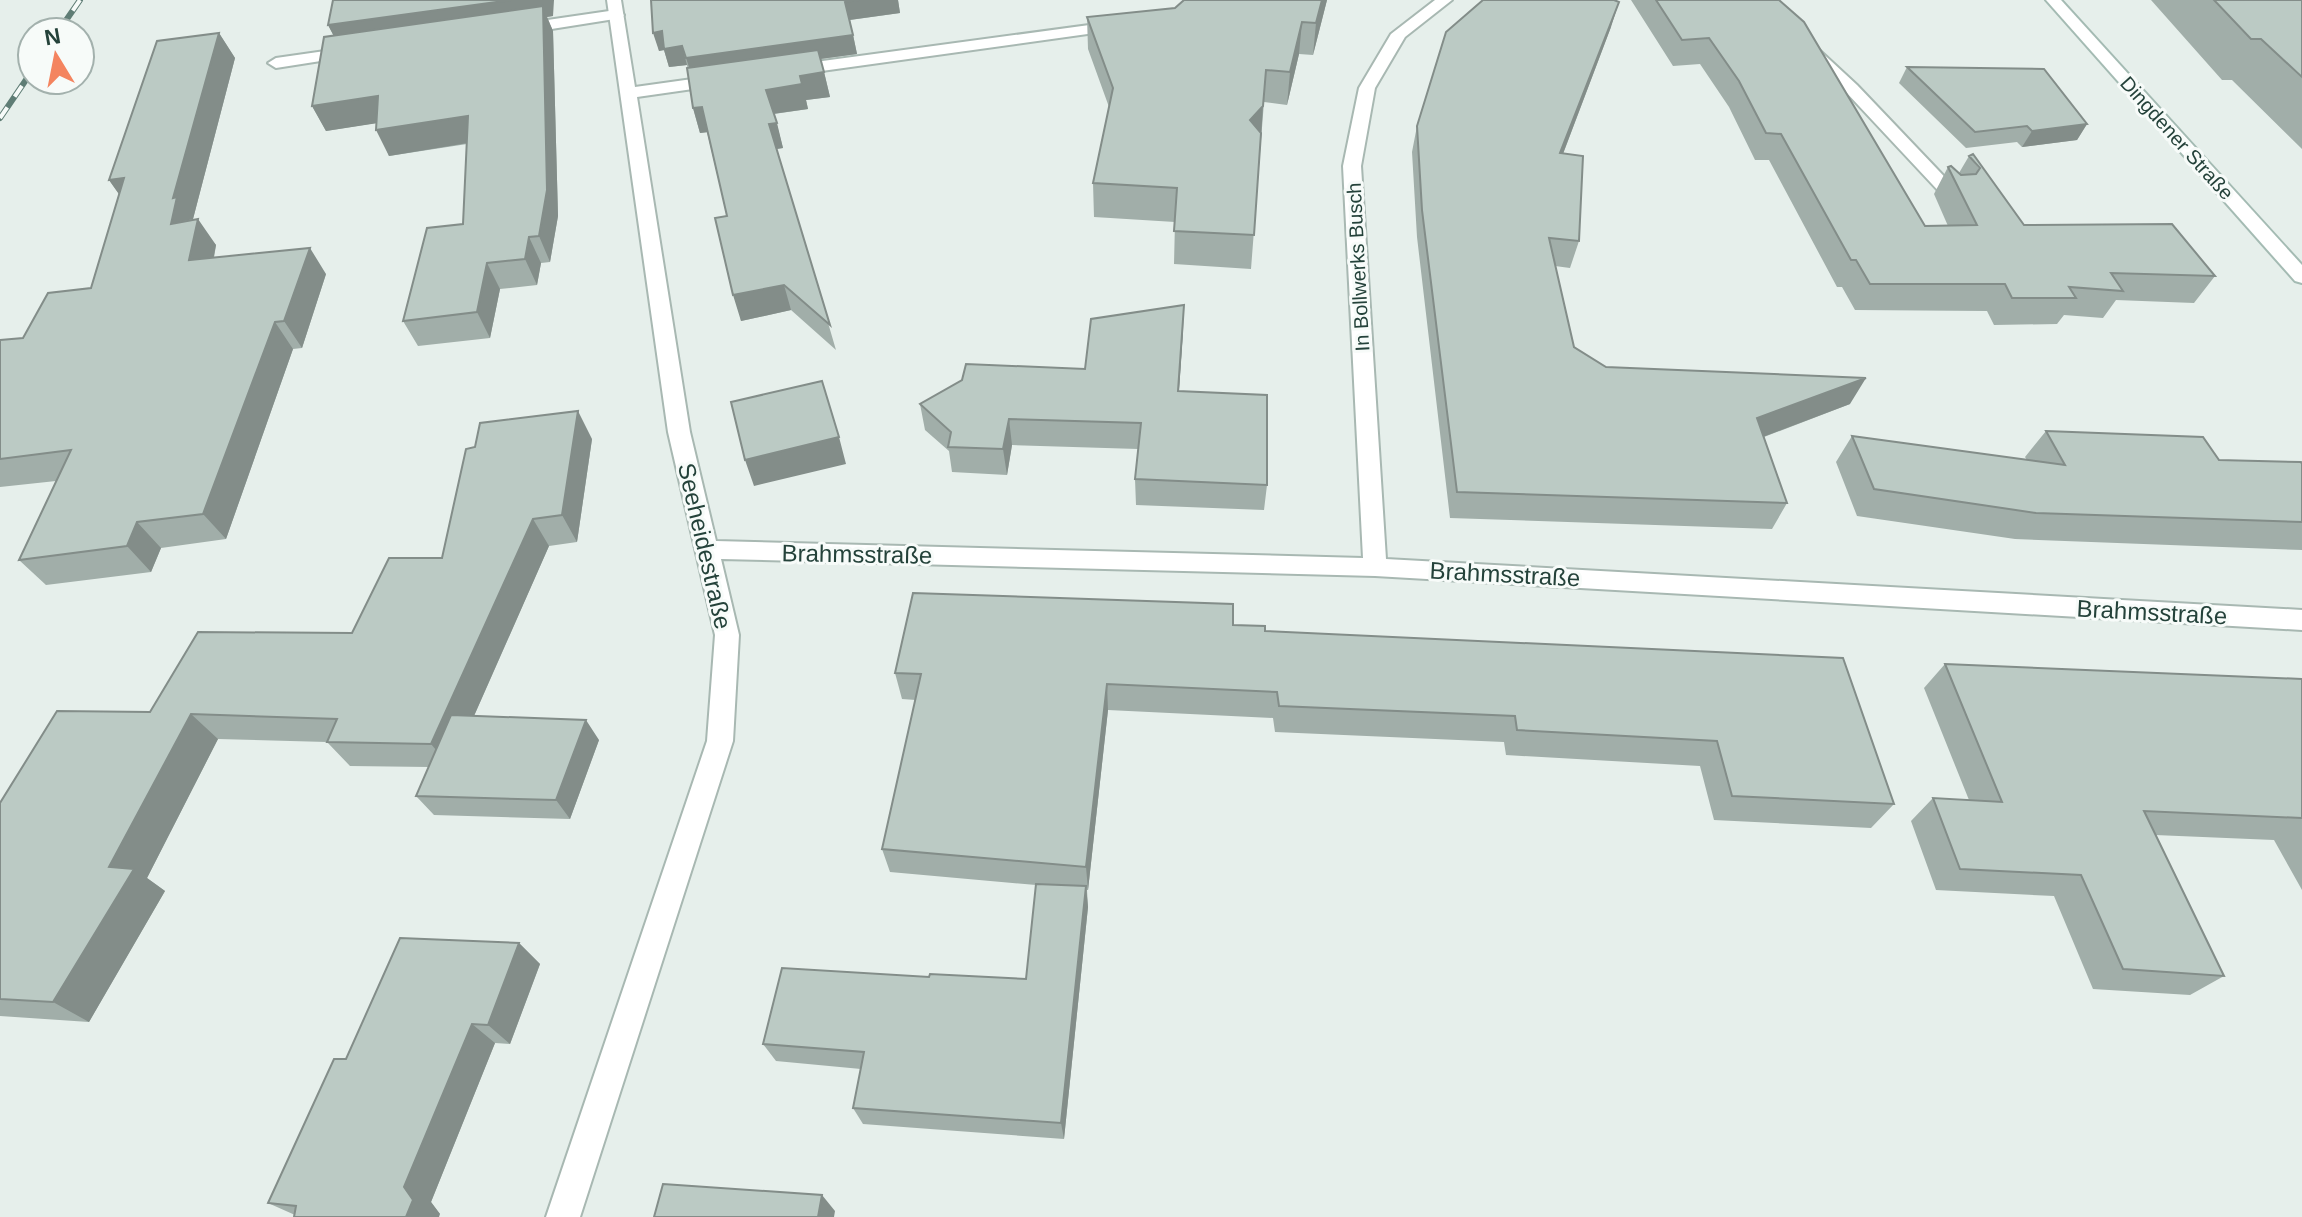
<svg xmlns="http://www.w3.org/2000/svg" width="2302" height="1217" font-family="Arial,sans-serif">
	<style>
		.lines { fill: none; stroke-linecap: round; stroke-linejoin: round }
		.lane-casing { stroke: #a8b8b2; stroke-width: 4 }
		.street-casing { stroke: #a8b8b2; stroke-width: 4 }
		.secondary-casing { stroke: #a4bbb3; stroke-width: 4 }
		.lane { fill: #fff; fill-rule: evenodd }
		.street { fill: #fff; fill-rule: evenodd }
		.secondary { fill: #fff; fill-rule: evenodd }
		.rail-casing { stroke: #5f7d75; stroke-width: 6 }
		.rail { stroke: #f7fbf9; stroke-width: 4; stroke-dasharray: 13; stroke-linecap: butt }
		.wall { fill: #a1aea9 }
		.shaded-wall { fill: #838d89 }
		.building { fill: #bbcac4; stroke: #838d89; stroke-width: 2 }
		.labels { text-anchor: middle; dominant-baseline: central; stroke-width: 6; stroke-linejoin: round; paint-order: stroke }
		.far-street-label { font-size: 20px; fill: #24423a; stroke: #f7fbf9 }
		.street-label { font-size: 24px; fill: #24423a; stroke: #f7fbf9 }
	</style>
	<rect width="100%" height="100%" fill="#e6efeb"/>
	<g class="lines">
		<g class="lane-casing">
			<path id="lane" d="M616,10L624,15L621,18L520,34L512,29L520,24Z
				M353,47L359,49V55L276,68L268,63L276,58Z"/>
		</g>
		<g class="street-casing">
			<path id="street" d="M607,0H621L635,87L721,75L729,80L721,85L637,97L690,432L716,541L1363,558L1343,166L1359,88L1391,34L1435,0H1452L1405,37L1375,88L1361,166L1386,559L2302,610V630L1375,576L721,559L739,635L733,741L580,1217H546L707,741L715,635L668,432Z
				M1104,23L1112,28L1109,31L793,75L785,70L793,65Z
				M1811,46L1817,48L1857,85L1958,191L1961,195L1958,199H1946L1845,91L1805,54V48Z"/>
		</g>
		<g class="secondary-casing">
			<path id="secondary" d="M2046,0H2061L2302,265V283L2295,281Z"/>
		</g>
		<use href="#lane" class="lane"/>
		<use href="#street" class="street"/>
		<use href="#secondary" class="secondary"/>
		<g class="rail-casing">
			<path id="rail" d="M58,32L80,0
				M0,118L32,71"/>
		</g>
		<use href="#rail" class="rail"/>
	</g>
	<path class="wall" d="M651,0H898L900,13L850,20L857,54L821,59L830,97L806,100L808,109L774,114L783,148L777,149L836,350L791,310L741,321L727,216L707,132L700,133L693,108L687,65L669,67L664,50L659,51Z
		M1184,0H1327L1313,55L1299,54L1287,105L1264,102L1251,269L1174,264L1175,222L1094,217L1093,183L1109,107L1088,49L1087,17L1175,8Z
		M1631,0H1779L1925,226H1948L1934,194L1948,167L1959,173L1969,156L2024,225L2215,276L2194,303L2116,300L2103,318L2064,315L2057,324L1994,325L1987,311L1855,310L1842,287H1837L1769,160H1755L1729,107L1700,64L1673,66Z
		M2151,0H2302V149L2232,80H2222Z
		M553,16L547,17L553,31L558,216L550,262L541,263L537,285L500,289L490,338L418,346L403,321L463,224L467,144L389,156L376,123L326,131L312,106L334,36L328,25Z
		M1611,27L1563,154L1579,241L1570,268L1555,266L1574,347L1606,367L1850,404L1764,437L1787,503L1772,529L1450,518L1417,237L1412,152L1417,126Z
		M219,33L235,58L193,219L216,245L214,258L326,274L302,348L293,349L226,539L161,548L151,572L46,585L19,560L56,481L0,487V340L23,338L91,288L119,194L109,180Z
		M1907,67L2087,124L2077,140L2022,147L2017,142L1966,148L1899,83Z
		M1183,331L1179,391L1267,485L1264,510L1136,505L1135,479L1138,449L1012,445L1007,475L952,472L949,451L925,430L920,404L1085,369Z
		M2046,431L2219,460L2302,464V550L2015,539L1857,516L1836,462L1852,436L2027,460L2025,457Z
		M592,439L577,542L549,546L474,716L599,740L570,819L434,815L416,796L429,767L350,766L327,742L218,739L147,878L165,891L89,1022L0,1016V803L150,712L352,633L442,558Z
		M1233,625L1265,631L1843,658L1894,804L1871,828L1714,820L1700,766L1506,755L1504,742L1275,732L1273,718L1108,710L1088,890H1087L1088,907L1064,1139L863,1124L853,1108L861,1069L776,1061L763,1044L929,977L1026,979L1036,885L890,872L882,849L916,700L902,699L895,673Z
		M1945,664L2302,679V890L2274,840L2155,835L2224,976L2190,995L2093,989L2054,896L1936,890L1911,821L1933,798L1969,800L1924,688Z
		M519,943L540,964L510,1044L495,1043L431,1202L440,1214L295,1215L268,1203L346,1059Z"/>
	<path class="shaded-wall" d="M511,0H554L553,16L547,17L553,31L558,216L550,262L539,236L544,17L339,46L328,25Z
		M859,0H898L900,13L849,20L845,2Z
		M1322,0H1327L1313,55L1316,23Z
		M1619,2L1611,27L1553,180L1560,153Z
		M1302,22L1299,54L1287,105L1290,72Z
		M662,31L682,46L687,65L669,67L664,50L659,51L653,33Z
		M219,33L235,58L193,219L171,224L173,198Z
		M853,35L857,54L692,76L686,58Z
		M824,72L830,97L806,100L808,109L772,114L766,90L800,76Z
		M378,96L391,121L326,131L312,106Z
		M1263,106L1261,138L1250,120Z
		M702,107L709,132L700,133L693,108Z
		M468,116L480,141L389,156L376,130Z
		M777,123L783,148L776,149L769,124Z
		M2087,124L2077,140L2022,147L2032,131Z
		M124,178L128,207L109,180Z
		M198,219L216,245L208,286L189,260Z
		M529,237L541,263L537,285L525,259Z
		M310,248L326,274L302,348L284,321Z
		M487,263L500,289L490,338L477,312Z
		M784,285L791,310L741,321L733,295Z
		M1184,305L1183,331L1177,417L1178,391Z
		M275,322L293,349L226,539L203,514Z
		M1866,378L1850,404L1744,444L1757,418Z
		M578,411L592,439L577,542L562,515Z
		M1009,419L1012,445L1007,475L1003,449Z
		M839,437L846,464L754,486L745,460Z
		M533,519L549,546L451,768L431,744Z
		M137,522L161,548L151,572L127,546Z
		M1107,684L1108,710L1088,890L1086,867Z
		M191,714L218,739L147,878L165,891L89,1022L53,1002L109,867Z
		M586,720L599,740L570,819L556,800Z
		M1086,886L1088,907L1064,1139L1061,1123Z
		M519,943L540,964L510,1044L488,1025Z
		M472,1024L495,1043L431,1202L440,1214L439,1217H406L404,1187Z
		M822,1195L835,1211L834,1217H818Z"/>
	<path class="building" d="M333,0H511L328,25Z
		M651,0H859L845,2L853,35L686,58L682,46L664,49L662,31L653,33Z
		M1184,0H1322L1316,23L1302,22L1290,72L1266,70L1263,106L1250,120L1261,133L1254,235L1174,231L1177,188L1093,183L1113,88L1087,17L1175,8Z
		M1483,0H1614L1619,2L1560,153L1583,156L1579,241L1549,238L1574,347L1606,367L1866,378L1757,418L1787,503L1457,492L1422,210L1417,126L1446,32Z
		M1656,0H1779L1804,22L1925,226L1977,225L1948,167L1951,166L1961,175L1976,174L1980,168L1969,156L1973,154L2024,225L2172,224L2215,276L2111,273L2123,291L2069,287L2076,298H2012L2005,284H1870L1856,260H1851L1781,134L1766,133L1739,81L1709,38L1682,40Z
		M2214,0H2302V77L2261,39H2251Z
		M543,6L547,190L539,236L529,237L525,259L487,263L477,312L403,321L427,228L463,224L468,116L376,130L378,96L312,106L324,37Z
		M219,33L173,198L177,197L171,224L198,219L189,260L310,248L284,321L275,322L203,514L137,522L127,546L19,560L71,450L0,459V340L23,338L48,293L91,288L124,178L109,180L157,41Z
		M818,50L824,72L800,76L802,84L766,90L777,123L769,124L830,325L784,285L733,295L715,218L727,216L702,107L693,108L687,68Z
		M1907,67L2044,69L2087,124L2032,131L2027,126L1975,132Z
		M1184,305L1178,391L1267,395V485L1135,479L1141,423L1009,419L1003,449L948,447L951,432L920,404L962,380L966,364L1085,369L1091,319Z
		M822,381L839,437L745,460L731,402Z
		M578,411L562,515L533,519L431,744L327,742L337,719L191,714L109,867L134,869L53,1002L0,999V803L57,711L150,712L198,632L352,633L389,558H442L466,449L475,447L480,423Z
		M2046,431L2203,437L2219,460L2301,462L2302,464V522L2036,513L1874,489L1852,436L2065,465Z
		M913,593L1233,604V625L1265,626V631L1843,658L1894,804L1732,796L1717,741L1517,730L1515,716L1279,706L1277,692L1107,684L1086,867L882,849L921,674L895,673Z
		M1945,664L2302,679V818L2144,811L2224,976L2123,969L2081,875L1960,869L1933,798L2002,802Z
		M451,715L586,720L556,800L416,796Z
		M1036,884L1086,886L1061,1123L853,1108L864,1052L763,1044L782,968L929,977L930,974L1026,979Z
		M400,938L519,943L488,1025L472,1024L404,1187L413,1200L406,1217H294L296,1206L268,1203L334,1059H346Z
		M663,1184L822,1195L818,1217H654Z"/>
	<g class="labels">
		<g class="far-street-label">
			<text transform="translate(2177 138) rotate(48)">Dingdener Straße</text>
			<text transform="translate(1358 267) rotate(-93)">In Bollwerks Busch</text>
		</g>
		<g class="street-label">
			<text transform="translate(705 546) rotate(77)">Seeheidestraße</text>
			<text transform="translate(857 554) rotate(1)">Brahmsstraße</text>
			<text transform="translate(1505 574) rotate(3)">Brahmsstraße</text>
			<text transform="translate(2152 612) rotate(3)">Brahmsstraße</text>
		</g>
	</g>
	<g transform="translate(56 56) rotate(350)"><circle r="38" fill="#f7fbf9" stroke="#a3b1ad" stroke-width="2"/>
	<path d="M0-6L14 30L0 20L-14 30Z" fill="#f4845f"/>
	<text y="-12" font-size="22" font-weight="bold" text-anchor="middle" fill="#24423a">N</text>
	</g>
</svg>
